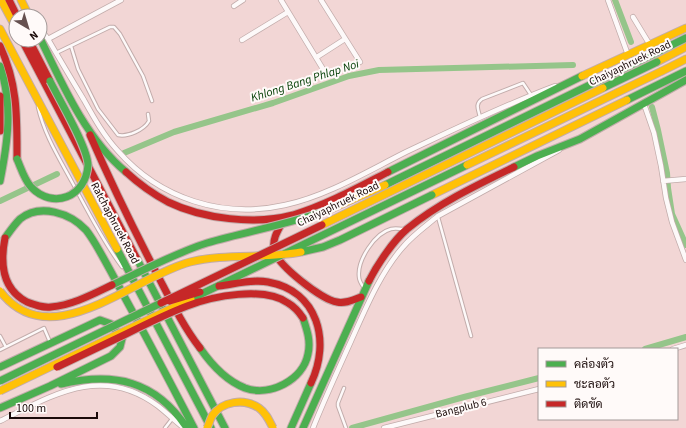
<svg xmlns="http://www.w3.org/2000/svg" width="686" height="428" font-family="'Source Sans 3',Sarabun,sans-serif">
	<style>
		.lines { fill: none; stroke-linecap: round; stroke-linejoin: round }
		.canal { stroke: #95c58a; stroke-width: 6 }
		.lane-casing { stroke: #c2acab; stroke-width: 4.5 }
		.street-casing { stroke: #c2acab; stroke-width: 6 }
		.fast-casing { stroke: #c2acab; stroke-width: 9 }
		.slow-casing { stroke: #c2acab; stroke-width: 9 }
		.jam-casing { stroke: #c2acab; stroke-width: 9 }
		.lane { stroke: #fdf9f9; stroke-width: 2.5 }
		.street { stroke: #fdf9f9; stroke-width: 4.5 }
		.fast { stroke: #4caf50; stroke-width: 7 }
		.slow { stroke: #ffc107; stroke-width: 7 }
		.jam { stroke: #c62828; stroke-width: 7 }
		.fast-bridge-casing { stroke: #c2acab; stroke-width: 9; stroke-linecap: butt }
		.slow-bridge-casing { stroke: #c2acab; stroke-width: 9; stroke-linecap: butt }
		.jam-bridge-casing { stroke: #c2acab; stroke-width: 9; stroke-linecap: butt }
		.fast-bridge { stroke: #4caf50; stroke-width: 7 }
		.slow-bridge { stroke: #ffc107; stroke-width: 7 }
		.jam-bridge { stroke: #c62828; stroke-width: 7 }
		.labels { text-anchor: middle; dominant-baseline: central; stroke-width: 4; stroke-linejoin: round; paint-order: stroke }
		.street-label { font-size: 11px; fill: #1a0a09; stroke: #fffaf9 }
		.water-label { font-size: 12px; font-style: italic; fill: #003c02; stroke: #fffaf9 }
	</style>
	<rect width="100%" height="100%" fill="#f2d6d5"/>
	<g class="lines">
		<path class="canal" d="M615,0L631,42
			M652,107L658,130L667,173L668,188L672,214L686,245
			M124,153L174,132L273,103L349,76L379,70L573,65
			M0,201L57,174
			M645,349L686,337
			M352,428L464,397L539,378"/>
		<g class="lane-casing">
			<path id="lane" d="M71,46L78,69L98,109L118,135C128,137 144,130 149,121L148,114
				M56,53L110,27H114L120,34L143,76L152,101
				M38,107C44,134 59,158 72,182C88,211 102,240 122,267
				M480,117C478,109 475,104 482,99L523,83L531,95
				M438,217L471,336
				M364,288C362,285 359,281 359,277C357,260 375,233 391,229C396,228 399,229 404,229
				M0,336L6,347
				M0,350L44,328L50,342
				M344,388L338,403V406L346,428
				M165,428L172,419"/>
		</g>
		<g class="street-casing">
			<path id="street" d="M281,0L326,74
				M321,0L360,62
				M608,0L628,55
				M234,6L243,0
				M633,17L650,45
				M40,28L48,39C60,60 72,80 84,100C94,118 104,136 118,151C160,199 223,219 285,205C327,196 368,171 406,152C455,129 504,105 555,86
				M48,39L121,0
				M242,40L288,12
				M317,57L345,39
				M644,104L654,133L661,166L666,198L672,222L686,260
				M663,181L686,179
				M673,349L686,345
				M0,421C53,395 102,364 158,406C167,413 175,421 184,428
				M313,428C325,398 338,370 351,341C365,310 380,273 403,247C413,235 426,226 438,216L559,150
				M384,428L539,389"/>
		</g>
		<g class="fast-casing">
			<path id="fast" d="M40,38C62,84 86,139 126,172
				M0,66C13,106 8,141 0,181
				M627,100L686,71
				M514,167L537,156L580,139L686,80
				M388,172L582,76
				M385,185L686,38
				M5,238C10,231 14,225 20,219C40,203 70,213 86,230C90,235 93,240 96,245C106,262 115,279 124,296C148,340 171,384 194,428
				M117,249L211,428
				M137,259L225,428
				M200,348C211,364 227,381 245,388C270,397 303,380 308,354C311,341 307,330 303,318
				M0,367L100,320L111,324L122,339L120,347L111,356L50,386L0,408
				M61,384C114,372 155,380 187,428
				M291,428L311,383
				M303,428L369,281"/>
		</g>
		<g class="slow-casing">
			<path id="slow" d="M1,0L16,28
				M21,0L29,16
				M0,29L117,249
				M657,62L686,47
				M662,71L686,59
				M582,76L686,28
				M432,195L627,100"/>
		</g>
		<g class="jam-casing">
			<path id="jam" d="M9,0L17,16
				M22,40L137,259
				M29,40L50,81
				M0,46C18,85 17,117 17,159
				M0,96V131
				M90,135C111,183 134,230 158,276C171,301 183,326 200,348
				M126,172C139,184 153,194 168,202C203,219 255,225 293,215C326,205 357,188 388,172
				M283,221C278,230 272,239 274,250C277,265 322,300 337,302C345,304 353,300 361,297
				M369,281C377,265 393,241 407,229C439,203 477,185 514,167"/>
		</g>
		<use href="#lane" class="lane"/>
		<use href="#street" class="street"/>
		<use href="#fast" class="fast"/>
		<use href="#slow" class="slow"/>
		<use href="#jam" class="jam"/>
		<g class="fast-bridge-casing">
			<path id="fast-bridge" d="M603,88L657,62
				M17,159C21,168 24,179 31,187C53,210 86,197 88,165C88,148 59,99 50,81
				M301,252L323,247L340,240L432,195
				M112,285C142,271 175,253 207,243C248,231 291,224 331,209
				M191,299L467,165
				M0,381L161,303"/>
		</g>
		<g class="slow-bridge-casing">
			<path id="slow-bridge" d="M467,165L662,71
				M331,209L385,185
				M322,225L603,88
				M0,291C50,357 133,277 190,262C226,253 264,259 301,252
				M0,391L191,299
				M207,428C209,424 210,420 212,416C222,401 244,398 259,408C266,413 269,420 273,428"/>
		</g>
		<g class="jam-bridge-casing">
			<path id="jam-bridge" d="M5,238C0,263 2,289 27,302C35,305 43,308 51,307C73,305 93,294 112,285
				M219,286C235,284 252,279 268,282C318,291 331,341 311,383
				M170,301L200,292
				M161,303L322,225
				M57,367C80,356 103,345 126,334C146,324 166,314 187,306C213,296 264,286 288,303C295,307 299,312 303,318"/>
		</g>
		<use href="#fast-bridge" class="fast-bridge"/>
		<use href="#slow-bridge" class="slow-bridge"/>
		<use href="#jam-bridge" class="jam-bridge"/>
	</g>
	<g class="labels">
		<g class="street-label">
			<text transform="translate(630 63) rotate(-26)">Chaiyaphruek Road</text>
			<text transform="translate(338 204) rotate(-26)">Chaiyaphruek Road</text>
			<text transform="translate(115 223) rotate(62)">Ratchaphruek Road</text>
			<text transform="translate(461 408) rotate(-14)">Bangplub 6</text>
		</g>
		<g class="water-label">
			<text transform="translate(305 81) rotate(-18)">Khlong Bang Phlap Noi</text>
		</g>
	</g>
	<rect x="538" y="348" width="140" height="72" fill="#fffaf9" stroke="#a39a99"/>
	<rect x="546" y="361" width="20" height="6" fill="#4caf50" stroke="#a39a99"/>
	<text x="574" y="368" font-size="12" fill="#1a0a09">คล่องตัว</text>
	<rect x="546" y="381" width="20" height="6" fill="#ffc107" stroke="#a39a99"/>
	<text x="574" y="388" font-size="12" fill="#1a0a09">ชะลอตัว</text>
	<rect x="546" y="401" width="20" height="6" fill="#c62828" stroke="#a39a99"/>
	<text x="574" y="408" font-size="12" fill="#1a0a09">ติดขัด</text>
	<g transform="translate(28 28) rotate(142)"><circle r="19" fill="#fffaf9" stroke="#a39a99"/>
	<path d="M0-3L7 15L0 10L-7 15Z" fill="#665150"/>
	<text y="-6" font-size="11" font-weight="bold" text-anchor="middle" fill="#1a0a09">N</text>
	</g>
	<path d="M10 412v6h87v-6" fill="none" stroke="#1a0a09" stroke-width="2"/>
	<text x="16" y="412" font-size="12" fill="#1a0a09" stroke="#fffaf9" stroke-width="3" paint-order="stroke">100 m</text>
</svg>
